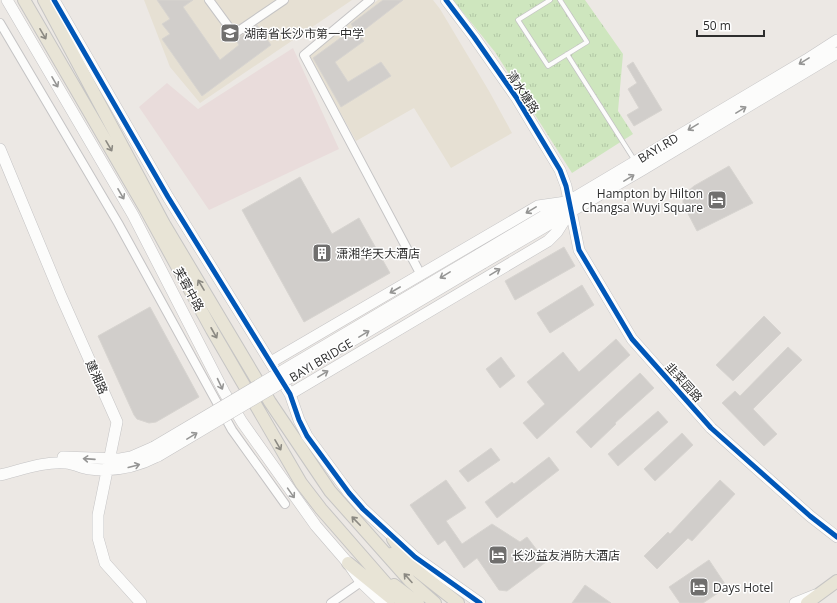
<svg xmlns="http://www.w3.org/2000/svg" width="837" height="603" font-family="'Open Sans','Noto Sans SC',sans-serif">
	<style>
		.education { fill: #e6e0d3 }
		.medical { fill: #e9dcdb }
		.grass { fill: url(#grass-tufts) }
		.building { fill: #d1cecb; stroke: #d7d4d0 }
		.lines { fill: none; stroke-linecap: round; stroke-linejoin: round }
		.lane-casing { stroke: #c5c4c5; stroke-width: 5.5 }
		.street-casing { stroke: #c5c4c5; stroke-width: 10 }
		.secondary-casing { stroke: #c5c4c5; stroke-width: 12 }
		.primary-casing { stroke: #c6c5c4; stroke-width: 14 }
		.lane { stroke: #fcfcfb; stroke-width: 4 }
		.street { stroke: #fcfcfb; stroke-width: 8 }
		.secondary { stroke: #fcfcfb; stroke-width: 11 }
		.primary { stroke: #e8e4d6; stroke-width: 12 }
		.secondary-bridge-casing { stroke: #c5c4c5; stroke-width: 12; stroke-linecap: butt }
		.secondary-bridge { stroke: #fcfcfb; stroke-width: 11 }
		.cycleway-casing { stroke: #fff; stroke-width: 8 }
		.cycleway { stroke: #0057b8; stroke-width: 5 }
		.oneway { stroke: #8b8982 }
		.oneway2 { stroke: #959594 }
		.labels { text-anchor: middle; dominant-baseline: central; stroke-width: 3; stroke-linejoin: round; paint-order: stroke }
		.poi-label { font-size: 12px; fill: #2e2e2e; stroke: #fff; text-anchor: start }
		.street-label { font-size: 12px; fill: #2e2e2e; stroke: #fff }
	</style>
	<defs>
		<pattern id="grass-tufts" width="24" height="20" patternUnits="userSpaceOnUse"><rect width="24" height="20" fill="#cee6be"/><path d="M3 7l-1-3M5 7V3M7 7l1-3M15 17l-1-3M17 17v-4M19 17l1-3" fill="none" stroke="#b1c6a4"/></pattern>
	</defs>
	<rect width="100%" height="100%" fill="#ece8e4"/>
	<path class="education" d="M144,0H352L200,103L170,67Z
		M378,0H433L440,9L489,91L512,133L451,168L414,108L356,141L309,56Z"/>
	<path class="medical" d="M293,48L339,149L209,210L139,107L167,83L198,109Z"/>
	<path class="grass" d="M453,0H585L623,54L618,111L633,134L572,173L495,52Z"/>
	<path class="building" d="M157,0H193L183,7L220,60L239,45L236,40L257,25L271,45L202,96L162,39L170,34L162,24L170,19Z
		M383,0H403L359,34L364,41L335,62L348,82L381,62L391,76L341,107L313,58L354,28L351,24Z
		M633,62L662,110L634,126L627,115L639,108L628,89L637,83L627,66Z
		M729,166L753,203L697,231L683,204V198L687,192L694,186Z
		M300,177L332,234L359,218L390,273L304,322L242,210Z
		M564,247L575,266L515,300L505,281Z
		M582,285L594,305L550,333L537,313Z
		M150,307L199,397L156,422L149,423L137,419L134,415L98,336Z
		M764,316L781,333L733,381L716,365Z
		M616,339L630,355L537,439L523,423L545,404L527,382L563,352L579,372Z
		M788,347L802,360L753,409L777,434L764,446L722,403L735,391L740,396Z
		M501,357L515,376L500,388L486,369Z
		M640,373L654,388L615,423L616,424L591,448L576,432Z
		M658,411L668,422L618,466L608,454Z
		M682,433L693,445L655,481L644,469Z
		M491,448L500,460L468,482L459,471Z
		M549,457L559,470L497,518L485,502L512,482L514,484Z
		M446,480L466,508L446,521L462,544L492,524L520,542L527,537L546,562L507,591L499,590L477,558L464,568L445,540L438,545L410,505Z
		M720,480L735,494L692,541L688,538L657,569L644,556L668,532L670,534Z
		M709,560L727,587L703,603H680L669,587Z
		M585,585L611,603H572Z"/>
	<g class="lines">
		<g class="lane-casing">
			<path id="lane" d="M550,0L518,20L548,66L587,42L560,0
				M567,54L635,161"/>
		</g>
		<g class="street-casing">
			<path id="street" d="M209,0L234,34L284,0
				M370,0L304,55L421,275
				M0,23L118,223L232,430L285,504
				M331,603L361,582"/>
		</g>
		<g class="secondary-casing">
			<path id="secondary" d="M7,0L133,215L224,392L242,422L316,526L348,563L361,582L383,603
				M54,0L168,197L290,394L299,420L307,436L349,493L363,509L415,557L480,603
				M446,0L474,37L516,97L560,170L566,186L579,250L632,339L711,428L810,516L837,537
				M0,149L61,296L117,422L98,515V538L105,563L141,603
				M478,255L806,60L837,40
				M483,263L642,170L837,53
				M271,362L538,206L566,202
				M290,394L548,241L557,232L569,213
				M63,457L120,459L131,457L154,447
				M0,475C21,470 45,461 66,463C75,464 82,468 90,469C114,472 137,467 158,456
				M795,603L815,595"/>
		</g>
		<g class="primary-casing">
			<path id="primary" d="M24,0L145,208L212,330L301,483L321,509L403,603
				M44,0L164,224L270,402L330,491L410,581L435,603
				M393,539L409,563
				M391,554L411,566L458,603
				M348,563L391,598
				M394,585L418,603
				M807,603L837,581"/>
		</g>
		<use href="#lane" class="lane"/>
		<use href="#street" class="street"/>
		<use href="#secondary" class="secondary"/>
		<use href="#primary" class="primary"/>
		<g class="secondary-bridge-casing">
			<path id="secondary-bridge" d="M154,447L478,255
				M158,456L483,263"/>
		</g>
		<use href="#secondary-bridge" class="secondary-bridge"/>
		<g class="cycleway-casing">
			<path id="cycleway" d="M54,0L168,197L290,394L299,420L307,436L349,493L363,509L415,557L480,603
				M446,0L474,37L516,97L560,170L566,186L579,250L632,339L711,428L810,516L837,537"/>
		</g>
		<use href="#cycleway" class="cycleway"/>
	</g>
	<defs><path id="oneway-shaft" d="M-6 0H5M1.5-3L5.5 0L1.5 3" fill="none" stroke-width="1.6" stroke-linecap="round" stroke-linejoin="round"/></defs>
	<g class="oneway">
		<use href="#oneway-shaft" transform="translate(43 34) rotate(60)"/>
		<use href="#oneway-shaft" transform="translate(109 146) rotate(60)"/>
		<use href="#oneway-shaft" transform="translate(201 285) rotate(-121)"/>
		<use href="#oneway-shaft" transform="translate(214 333) rotate(61)"/>
		<use href="#oneway-shaft" transform="translate(278 445) rotate(60)"/>
		<use href="#oneway-shaft" transform="translate(356 521) rotate(-134)"/>
		<use href="#oneway-shaft" transform="translate(408 578) rotate(-132)"/>
	</g>
	<g class="oneway2">
		<use href="#oneway-shaft" transform="translate(804 61) rotate(148)"/>
		<use href="#oneway-shaft" transform="translate(55 82) rotate(60)"/>
		<use href="#oneway-shaft" transform="translate(741 110) rotate(-31)"/>
		<use href="#oneway-shaft" transform="translate(693 127) rotate(149)"/>
		<use href="#oneway-shaft" transform="translate(629 178) rotate(-31)"/>
		<use href="#oneway-shaft" transform="translate(121 194) rotate(60)"/>
		<use href="#oneway-shaft" transform="translate(531 210) rotate(149)"/>
		<use href="#oneway-shaft" transform="translate(495 272) rotate(-31)"/>
		<use href="#oneway-shaft" transform="translate(445 275) rotate(149)"/>
		<use href="#oneway-shaft" transform="translate(395 290) rotate(150)"/>
		<use href="#oneway-shaft" transform="translate(364 334) rotate(-31)"/>
		<use href="#oneway-shaft" transform="translate(323 374) rotate(-31)"/>
		<use href="#oneway-shaft" transform="translate(220 384) rotate(65)"/>
		<use href="#oneway-shaft" transform="translate(192 436) rotate(-31)"/>
		<use href="#oneway-shaft" transform="translate(89 459) rotate(-176)"/>
		<use href="#oneway-shaft" transform="translate(134 466) rotate(-15)"/>
		<use href="#oneway-shaft" transform="translate(291 493) rotate(55)"/>
	</g>
	<defs>
		<g id="school-square" transform="scale(1)"><rect x="-9" y="-9" width="18" height="18" rx="4" fill="#706f6e" stroke="#fff"/><path d="M0-5L7-2L0 1L-7-2ZM-4 1L0 2.5L4 1V4Q0 6-4 4Z" fill="#fff"/></g>
		<g id="hotel-square" transform="scale(1)"><rect x="-9" y="-9" width="18" height="18" rx="4" fill="#706f6e" stroke="#fff"/><path d="M-6-4.5h1.5V1H6V5H4.5V3h-9V5H-6ZM-4 0a1.8 1.8 0 1 1 3.6 0ZM.5 0V-2.5h3Q6-2.5 6 0Z" fill="#fff"/></g>
		<g id="building-square" transform="scale(1)"><rect x="-9" y="-9" width="18" height="18" rx="4" fill="#706f6e" stroke="#fff"/><path d="M-4-6H4V6H1V3H-1V6H-4ZM-2.5-4.3h1.7v1.8h-1.7ZM.8-4.3h1.7v1.8H.8ZM-2.5-1h1.7V.8h-1.7ZM.8-1h1.7V.8H.8Z" fill="#fff"/></g>
	</defs>
	<g fill-rule="evenodd">
		<use href="#school-square" x="230" y="33"/>
		<use href="#hotel-square" x="717" y="200"/>
		<use href="#building-square" x="322" y="253"/>
		<use href="#hotel-square" x="498" y="555"/>
		<use href="#hotel-square" x="699" y="587"/>
	</g>
	<g class="labels">
		<g class="poi-label">
			<text x="244" y="33">湖南省长沙市第一中学</text>
			<text x="703" y="193" text-anchor="end">Hampton by Hilton<tspan x="703" dy="14">Changsa Wuyi Square</tspan></text>
			<text x="336" y="253">潇湘华天大酒店</text>
			<text x="512" y="555">长沙益友消防大酒店</text>
			<text x="713" y="587">Days Hotel</text>
		</g>
		<g class="street-label">
			<text transform="translate(523 92) rotate(57)">清水塘路</text>
			<text transform="translate(658 148) rotate(-31)">BAYI.RD</text>
			<text transform="translate(189 289) rotate(61)">芙蓉中路</text>
			<text transform="translate(321 360) rotate(-31)">BAYI BRIDGE</text>
			<text transform="translate(97 377) rotate(66)">建湘路</text>
			<text transform="translate(684 382) rotate(48)">韭菜园路</text>
		</g>
	</g>
	<path d="M697 30v6h67v-6" fill="none" stroke="#2e2e2e" stroke-width="2"/>
	<text x="703" y="30" font-size="12" fill="#2e2e2e" stroke="#ffffff" stroke-width="3" paint-order="stroke">50 m</text>
</svg>
